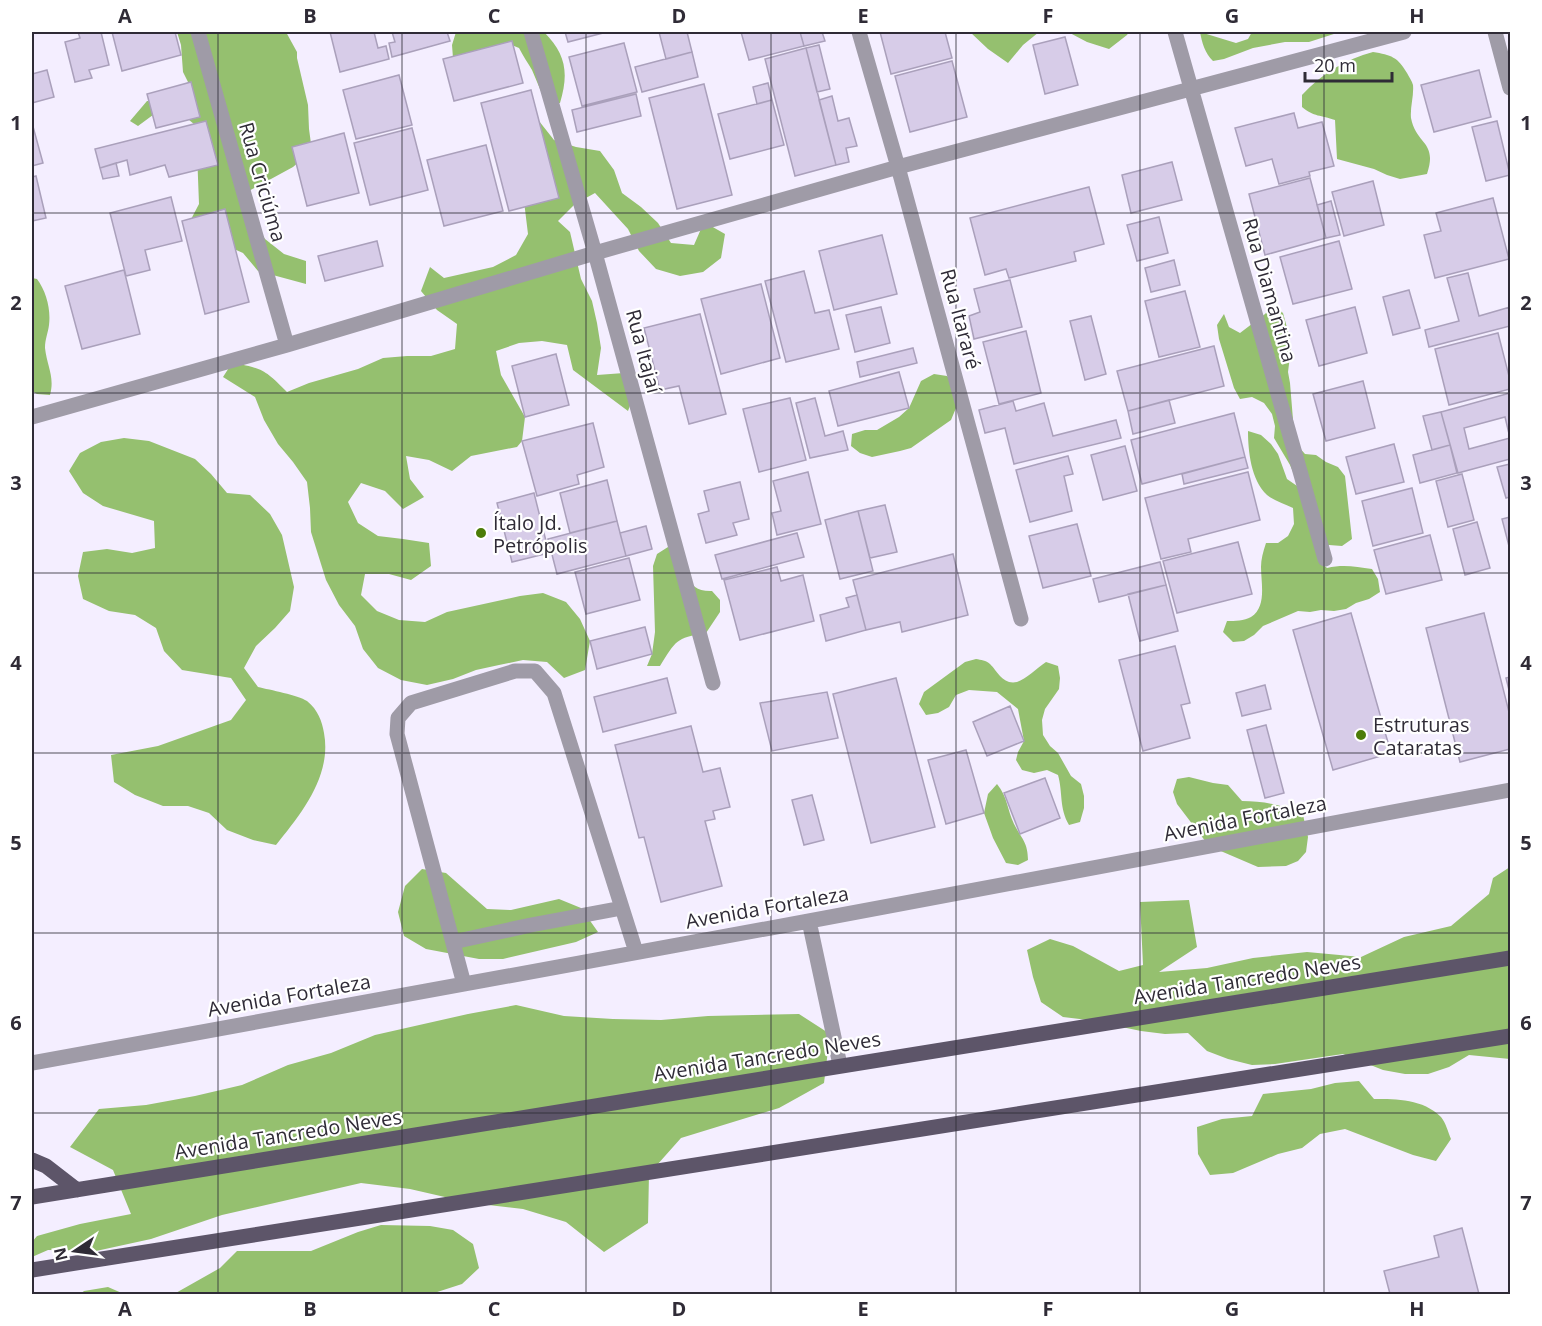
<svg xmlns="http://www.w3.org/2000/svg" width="1542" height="1326" font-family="'Open Sans',sans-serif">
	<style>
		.forest { fill: #95c06f }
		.building { fill: #d7cce8; stroke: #aaa0bb; stroke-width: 1.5; fill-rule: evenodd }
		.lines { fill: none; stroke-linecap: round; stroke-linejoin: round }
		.minor { stroke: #9f9ba7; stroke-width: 15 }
		.major { stroke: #5d5569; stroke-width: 15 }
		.grid { fill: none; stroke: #2f2b36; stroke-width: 1.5; stroke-opacity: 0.55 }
		.poi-dot { fill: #4c7c08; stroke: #fff; stroke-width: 2 }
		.labels { text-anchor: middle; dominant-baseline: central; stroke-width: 4.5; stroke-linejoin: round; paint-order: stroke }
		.street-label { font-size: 20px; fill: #2f2b36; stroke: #fff }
		.poi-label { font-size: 20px; fill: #2f2b36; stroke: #fff; text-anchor: start }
		.neatline { fill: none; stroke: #2f2b36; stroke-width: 2 }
		.grid-label { font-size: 20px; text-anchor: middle; font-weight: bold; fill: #2f2b36 }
	</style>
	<rect width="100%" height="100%" fill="#f4eeff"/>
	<path class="forest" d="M177,32H286L297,52V58L308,105L309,129L312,151L293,167L247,192L251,216L265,239L284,254L306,261V284L258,271L243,253L216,241L188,225L199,204L197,152L201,130L182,114L157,112L138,126L130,121L147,101L171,100L195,96L183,72L181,45Z
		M456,32H544C566,54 569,73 560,103H547C541,93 537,81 532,70C528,63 523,56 519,48L507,43L453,58L452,45Z
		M970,32H1039L1023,45L1008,63L988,49Z
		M1068,32H1129L1127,35L1109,49L1087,42Z
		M1200,32L1236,43L1248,39L1252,32H1340L1309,42H1285L1253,48L1224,59L1213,61C1205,53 1202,43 1200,32Z
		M1373,52C1391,55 1398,57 1407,73C1409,77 1412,81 1413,85C1414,96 1410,107 1411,118C1416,145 1438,141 1427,174L1400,179L1387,175L1374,169L1337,159L1335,120C1321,115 1314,117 1302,107V95C1321,74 1346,59 1373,52Z
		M539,121L554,140L576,147L600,151L614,170L622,193L641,207L658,223L671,243L694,245L704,222L725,234L721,258L703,272L680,276L656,269L639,251L628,229L595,193L575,204L558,221L570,232L581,279L592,301L597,323L601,348L597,375L624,373L632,400L628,411L573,370L567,345L542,341L519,343L496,351L501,375L525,417L522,441L517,447L471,456L452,471L429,460L406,456L410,479L424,497L403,509L385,491L361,483L348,502L358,523L378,536L403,539L429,543L431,566L411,580L389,574H365L361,595L377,611L399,620L425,622L447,612L520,596L543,593L566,602L580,619L590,641L585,670L564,678L547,662L523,660L499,665L476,670L453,679L427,685L401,680L378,668L363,649L355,626L339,605L326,580L311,532L310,508L307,482L293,462L278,444L264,420L255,397L223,377L232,363C263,368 265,370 287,392L309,383L358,369L383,358L407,356H431L455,349L457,324L437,310L421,291L430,267L444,278L493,267L516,255L528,234L522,185Z
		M32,278L37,279C46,291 51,309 49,325C48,333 45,339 45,348C47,366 55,377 50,395L37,394L32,391Z
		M1273,305L1283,313L1289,335L1291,348L1288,372L1290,383L1294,432L1297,445L1305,454L1316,455L1326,462L1338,467L1345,476L1352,539L1342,546L1329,545L1317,548L1318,560L1327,568C1344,564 1356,567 1372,569L1378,579L1380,592L1369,599L1356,603L1346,609L1334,611L1321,610L1310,612L1298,611L1263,626L1254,635L1244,641L1233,642L1223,632L1227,621C1235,621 1244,621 1251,617C1267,607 1261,583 1261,567C1261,559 1263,552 1266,543H1278L1288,536L1294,524L1293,508C1285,504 1274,501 1267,495C1251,480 1248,451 1248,431L1261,435L1271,444L1278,454L1287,479L1300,488L1290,465L1274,438L1275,426L1272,414L1264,403L1252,397L1240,399L1234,388L1219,339L1217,325L1224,314L1229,327L1240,333L1265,314Z
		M934,374L947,376L955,384L958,397L956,408L951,420L911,448L900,451L872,457L860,453L851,446L852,434L865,430H877L899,417L909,408L921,381Z
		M124,438L149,441L195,459L211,474L227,493L250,495L270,514L282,535L294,587L290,611L275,628L256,646L244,668L258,687C270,690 298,695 307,701C318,710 322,721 324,733C332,776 301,814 276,845L253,840L227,830L209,813L188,806H163L135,795L114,782L111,755L158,746L231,720L246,700L231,678L182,670L164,651L156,628L135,615L109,611L83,599L78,576L83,552L107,549L132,553L155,548L154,521L103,506L83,493L69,471L80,453L101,442Z
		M668,547C670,549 673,550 676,552C691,567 682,592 712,591L720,600V612L706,633C675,638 676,641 660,666H647L652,654L655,632L653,566L657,554Z
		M976,659C981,660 986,660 990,664C998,672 1003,685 1017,682C1026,679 1037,668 1046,662L1058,666L1060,678L1059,689L1045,709L1042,720L1043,735L1050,746L1058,753L1071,776L1081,784L1084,796V808L1080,822L1069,825C1059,808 1063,793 1058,775L1047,770L1034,773L1022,770L1016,760L1018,752L1024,741L1018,709L997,692L969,690L956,695L949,707L938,713L926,715L919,704L924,692L965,662Z
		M1189,777L1213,783L1228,785L1242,801C1263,801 1285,805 1303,815L1308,837L1306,852L1298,861L1286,866L1258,867L1209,846L1177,804L1173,792L1177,779Z
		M997,784C1008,798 1007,809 1014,824C1021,838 1028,842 1028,860L1018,865L1006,863L993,838L984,813L988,794Z
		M1510,867V1059L1469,1055L1449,1067L1428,1074H1405L1383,1070L1343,1054L1275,1064L1252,1065L1228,1059L1207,1051L1188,1033L1165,1034L1141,1031L1088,1020L1063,1017L1041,1002L1033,977L1027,950L1050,939L1073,946L1119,971L1143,965L1140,902L1189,900L1197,947L1159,972L1207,968L1253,958L1307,952L1361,957L1404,937L1451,926L1489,894L1493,878Z
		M422,869L446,873L487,909L511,910L559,899L581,908L598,932L576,942L503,959H479L426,949L404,936L398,912L405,886Z
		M516,1005L564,1016L613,1019L661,1020L708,1016L799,1014L830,1034L824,1083L779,1108L681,1138L649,1174L648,1223L604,1252L566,1222L523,1209L471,1203L410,1189L361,1183L222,1215L151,1239L96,1251L48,1250L32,1257V1242L37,1236L80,1224L131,1214L113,1170L70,1147L99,1109L146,1105L195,1096L242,1085L288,1065L331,1053L375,1035L468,1014Z
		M1359,1081L1374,1099C1397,1099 1423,1099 1441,1117C1446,1123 1448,1132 1451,1139L1436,1161L1413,1155L1345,1129L1320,1134L1302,1148L1278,1154L1233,1173L1210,1175L1198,1154L1197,1127L1222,1119L1252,1116L1263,1094L1311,1089L1335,1083Z
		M381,1225L430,1226L453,1230L473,1244L479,1268L462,1284L431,1294H174L220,1268L237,1251H311L358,1232Z
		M108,1287L124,1294H80L84,1291Z"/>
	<path class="building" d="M78,32H101L109,65L89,70L92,78L75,82L65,42L80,38Z
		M112,32H175L181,55L122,71Z
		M330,32H374L378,48L386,46L389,59L340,72Z
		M392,32H447L450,41L392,57L389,43L395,42Z
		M565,32H607L568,42Z
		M659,32H687L692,52L666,59Z
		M741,32H800L804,46L749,60Z
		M800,32H822L825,41L804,46Z
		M880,32H945L952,58L891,74Z
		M1065,37L1078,85L1045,94L1033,45Z
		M512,41L523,83L454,101L443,59Z
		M624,43L637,92L582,106L569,57Z
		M819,45L830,89L817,92L806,48Z
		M806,48L836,165L795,176L765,59Z
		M692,52L698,77L642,92L635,67Z
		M952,61L967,117L910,132L895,76Z
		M47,70L54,97L32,103V74Z
		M1479,70L1491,117L1434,132L1421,85Z
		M399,75L412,125L356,139L343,90Z
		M191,82L200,117L156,128L147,94Z
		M768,83L772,100L757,104L753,87Z
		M704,84L732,195L677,209L649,98Z
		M531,90L559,198L509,211L481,103Z
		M636,94L641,116L577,132L572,110Z
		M832,96L838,121L849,118L857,146L846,148L849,162L836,165L819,100Z
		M772,100L784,145L730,159L718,114Z
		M1294,113L1298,128L1322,122L1334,166L1309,172L1310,176L1279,184L1272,159L1246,166L1235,128Z
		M206,121L218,165L169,177L165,165L130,175L127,160L100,168L95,149Z
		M1497,121L1510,175L1486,181L1472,127Z
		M32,123L43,163L32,166Z
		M412,128L428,190L370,205L354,143Z
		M344,133L359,193L307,206L292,147Z
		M486,145L503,211L444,226L427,160Z
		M1172,162L1182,200L1131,213L1122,175Z
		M116,163L119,176L103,179L100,168Z
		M36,176L46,218L32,221V177Z
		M1310,178L1326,238L1265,255L1249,194Z
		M1373,181L1384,225L1344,236L1332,192Z
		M1089,187L1104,244L1074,252L1076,261L1009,278L1006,269L985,275L970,218Z
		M171,197L182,241L145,250L150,270L126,276L110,213Z
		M1493,198L1509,259L1435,278L1424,235L1441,231L1436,213Z
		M1331,201L1340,235L1326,238L1317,205Z
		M225,209L249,302L205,314L182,221Z
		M1159,217L1168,253L1137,261L1127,225Z
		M882,235L897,294L834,310L819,251Z
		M377,241L383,266L325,281L318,256Z
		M1339,241L1352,289L1293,304L1280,257Z
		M1174,260L1180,285L1151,292L1145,268Z
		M124,270L140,334L82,349L65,286Z
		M804,271L815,313L829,310L839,349L786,362L765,281Z
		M1468,273L1479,316L1510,307V326L1429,347L1425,330L1459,321L1447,278Z
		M1010,280L1022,327L974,339L969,316L980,312L974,289Z
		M761,284L780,358L721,374L701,299Z
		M1409,290L1420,328L1393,335L1383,297Z
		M1185,291L1200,347L1159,357L1145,301Z
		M881,307L890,343L855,352L846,315Z
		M1355,307L1367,353L1319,366L1306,320Z
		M700,314L726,414L689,424L679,386L660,390L644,328Z
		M1091,316L1106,374L1085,380L1070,321Z
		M1026,331L1041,393L999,404L983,342Z
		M1498,333L1510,380V389L1449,405L1435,349Z
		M1214,346L1224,386L1128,411L1117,371Z
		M913,348L917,363L860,377L857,362Z
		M556,354L569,405L525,417L512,366Z
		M899,372L909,408L838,426L829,391Z
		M1363,381L1375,428L1326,441L1313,394Z
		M1510,393V459L1458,473L1441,412ZM1505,417L1510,438L1469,449L1464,428Z
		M790,398L806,460L759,472L743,409Z
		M815,398L825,436L843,431L848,450L810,458L796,403Z
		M1169,400L1175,423L1133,434L1128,411Z
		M1013,401L1016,411L1044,403L1053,436L1116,420L1121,438L1014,464L1005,428L985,433L979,410Z
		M1441,412L1450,445L1432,450L1423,416Z
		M1234,413L1245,457L1142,484L1131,440Z
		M593,423L604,467L577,475L579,484L537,496L522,441Z
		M1394,444L1404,482L1356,494L1346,457Z
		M1450,445L1457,473L1420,483L1413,455Z
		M1125,446L1137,491L1103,500L1091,455Z
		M1068,456L1073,474L1064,476L1072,511L1030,522L1016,470Z
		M1245,457L1248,468L1184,484L1182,474Z
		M1510,464V497L1506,498L1497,467Z
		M808,472L821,524L777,535L772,513L781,511L773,481Z
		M1248,472L1260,520L1188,539L1191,552L1161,559L1145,498Z
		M1462,474L1474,520L1448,527L1436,481Z
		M607,480L617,521L570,533L560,493Z
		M740,482L749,519L733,523L737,535L706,543L698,514L709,511L704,491Z
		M1412,488L1423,533L1373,546L1362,501Z
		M534,493L549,553L512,562L497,503Z
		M885,505L897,552L870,558L858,511Z
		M858,511L873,571L840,579L825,520Z
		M1510,517V550L1502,519Z
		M617,521L626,556L557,574L548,539Z
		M1477,522L1490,568L1465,575L1453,529Z
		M1077,524L1091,576L1043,588L1029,536Z
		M646,526L652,549L626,556L620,533Z
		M797,533L804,557L722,579L715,555Z
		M1430,535L1442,580L1386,594L1374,550Z
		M1238,542L1252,594L1177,613L1163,561Z
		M953,554L968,615L902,632L900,622L866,630L853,580Z
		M629,558L640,600L586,614L575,572Z
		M1160,562L1166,585L1099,602L1093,579Z
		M777,567L781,581L803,575L814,621L740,640L724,580Z
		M1166,585L1178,631L1140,641L1128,594Z
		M857,595L866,630L826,641L820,615L849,607L846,598Z
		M1351,613L1391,753L1333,770L1293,630Z
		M1484,613L1510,716V749L1460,762L1426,628Z
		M645,627L652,654L597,669L590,641Z
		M1175,646L1190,703L1181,705L1190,738L1143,751L1119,660Z
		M1510,677V694L1506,678Z
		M667,678L676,713L603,732L594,697Z
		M896,678L935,827L871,843L833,694Z
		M1265,685L1271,709L1242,716L1236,693Z
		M827,692L838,738L772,751L760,703Z
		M1010,706L1024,741L987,756L973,722Z
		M1266,725L1284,793L1265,798L1247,730Z
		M691,726L703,772L720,768L730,807L713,811L715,819L705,821L722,886L661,902L644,837L639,838L615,745Z
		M966,750L984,813L946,824L928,760Z
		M1045,778L1060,818L1020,834L1004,793Z
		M812,795L824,840L804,845L792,800Z
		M1462,1228L1479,1294H1390L1384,1271L1439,1257L1434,1236Z"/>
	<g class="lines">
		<path class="minor" d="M198,32L287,345
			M531,32L595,253L713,683
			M859,32L898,167L1021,619
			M1175,32L1325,559
			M1495,32L1510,88
			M32,417L287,345L595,253L898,167L1404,32
			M809,921L840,1065
			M453,942L531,925L622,908
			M464,984L397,734L398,718L411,703L515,671H535L554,693L636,952
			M32,1063L809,921L1510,790"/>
		<path class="major" d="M32,1160L46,1166L77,1190
			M32,1197L1510,958
			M32,1270L1510,1036"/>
	</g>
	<path class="grid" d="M218,32V1294M402,32V1294M586,32V1294M771,32V1294M956,32V1294M1140,32V1294M1324,32V1294M32,213H1510M32,393H1510M32,573H1510M32,753H1510M32,933H1510M32,1113H1510"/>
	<g class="poi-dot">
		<circle cx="481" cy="533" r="6"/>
		<circle cx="1361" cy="735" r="6"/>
	</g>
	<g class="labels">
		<g class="street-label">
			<text transform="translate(263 182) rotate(74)">Rua Criciúma</text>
			<text transform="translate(1270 290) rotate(74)">Rua Diamantina</text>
			<text transform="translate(961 319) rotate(75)">Rua Itararé</text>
			<text transform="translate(644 351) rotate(75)">Rua Itajaí</text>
			<text transform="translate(1245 818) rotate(-11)">Avenida Fortaleza</text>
			<text transform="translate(767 907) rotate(-10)">Avenida Fortaleza</text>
			<text transform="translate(1247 979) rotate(-9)">Avenida Tancredo Neves</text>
			<text transform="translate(289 995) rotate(-10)">Avenida Fortaleza</text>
			<text transform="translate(767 1056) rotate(-9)">Avenida Tancredo Neves</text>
			<text transform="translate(288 1134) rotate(-9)">Avenida Tancredo Neves</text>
		</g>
		<g class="poi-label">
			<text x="493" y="522">Ítalo Jd.<tspan x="493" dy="23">Petrópolis</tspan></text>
			<text x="1373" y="724">Estruturas<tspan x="1373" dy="23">Cataratas</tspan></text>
		</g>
	</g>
	<rect width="1542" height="1326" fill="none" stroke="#ffffff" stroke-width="66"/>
	<g transform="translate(75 1251) rotate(257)" stroke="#ffffff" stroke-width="4.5" paint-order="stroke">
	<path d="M0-4.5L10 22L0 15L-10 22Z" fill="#2f2b36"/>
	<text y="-9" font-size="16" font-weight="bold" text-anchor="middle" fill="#2f2b36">N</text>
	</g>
	<path d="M1305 72v9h87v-9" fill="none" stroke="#2f2b36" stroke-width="3"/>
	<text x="1314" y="72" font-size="18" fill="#2f2b36" stroke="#ffffff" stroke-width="4.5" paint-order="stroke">20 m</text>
	<rect x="33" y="33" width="1476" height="1260" class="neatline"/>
	<g class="grid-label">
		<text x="125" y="23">A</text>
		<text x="310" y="23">B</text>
		<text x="494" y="23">C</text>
		<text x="679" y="23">D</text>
		<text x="863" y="23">E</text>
		<text x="1048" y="23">F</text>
		<text x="1232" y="23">G</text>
		<text x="1417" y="23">H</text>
		<text x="16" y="130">1</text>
		<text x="1526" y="130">1</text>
		<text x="16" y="310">2</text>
		<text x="1526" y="310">2</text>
		<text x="16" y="490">3</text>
		<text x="1526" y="490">3</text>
		<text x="16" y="670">4</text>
		<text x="1526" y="670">4</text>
		<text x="16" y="850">5</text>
		<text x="1526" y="850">5</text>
		<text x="16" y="1030">6</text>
		<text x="1526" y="1030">6</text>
		<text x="16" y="1210">7</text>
		<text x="1526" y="1210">7</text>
		<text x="125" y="1316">A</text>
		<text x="310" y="1316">B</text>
		<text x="494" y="1316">C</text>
		<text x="679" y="1316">D</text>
		<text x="863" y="1316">E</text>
		<text x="1048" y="1316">F</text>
		<text x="1232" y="1316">G</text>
		<text x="1417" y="1316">H</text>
	</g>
</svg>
